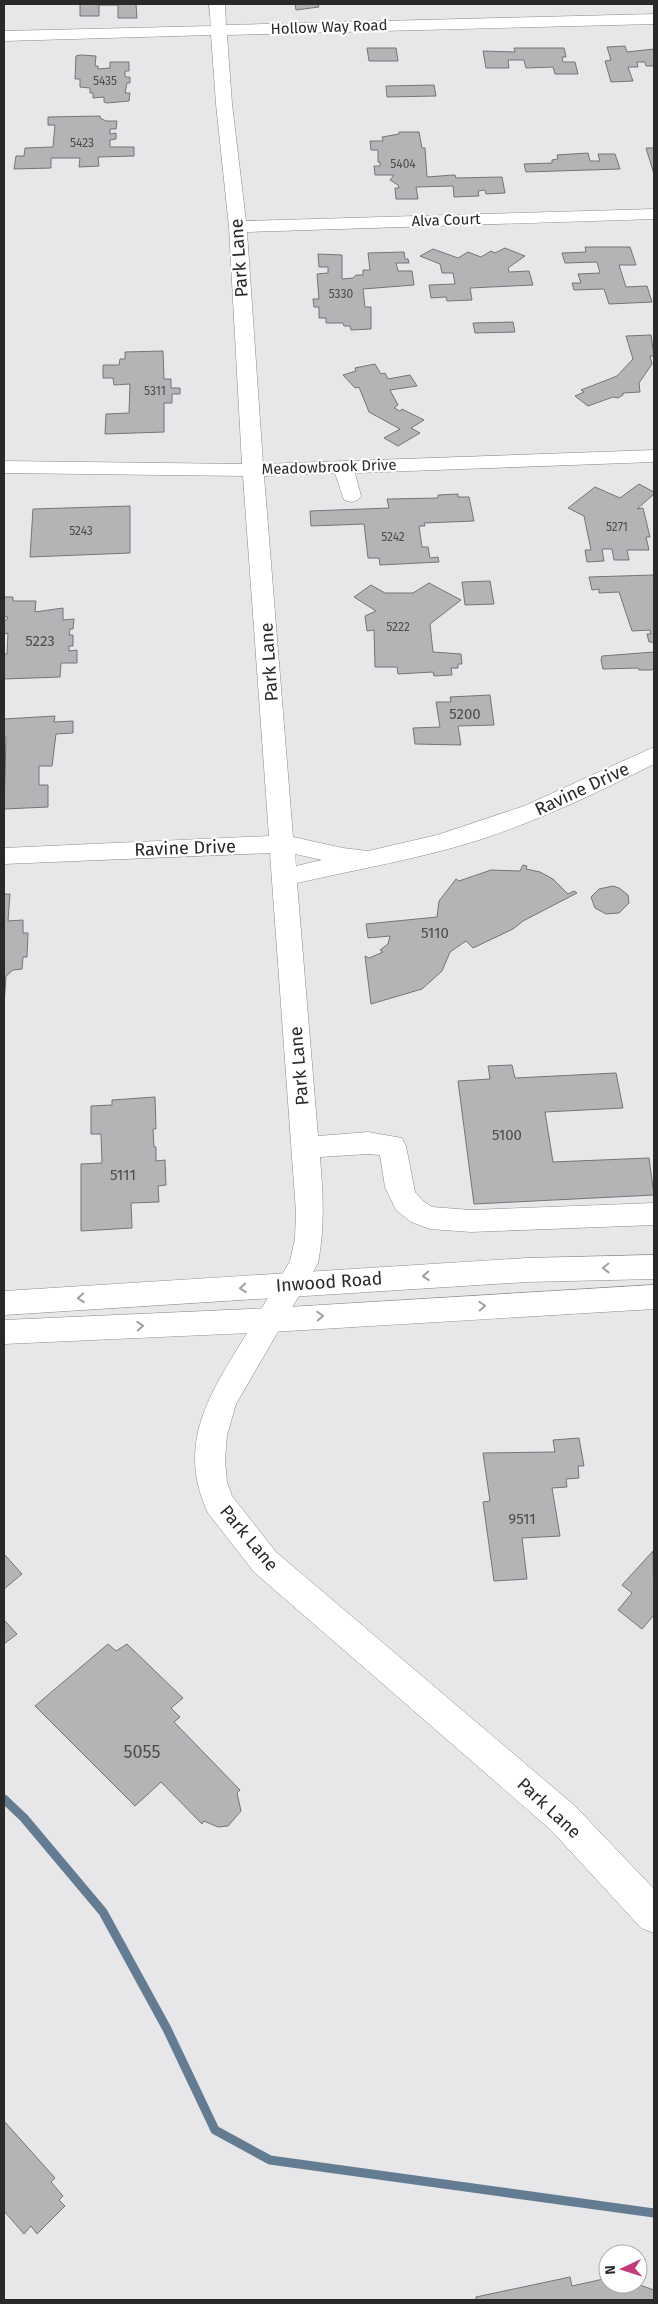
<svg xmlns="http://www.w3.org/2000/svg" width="658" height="2304" font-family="'Fira Sans',sans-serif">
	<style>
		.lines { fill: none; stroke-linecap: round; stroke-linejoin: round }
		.stream { stroke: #637c92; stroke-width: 9 }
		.building { fill: #b4b4b7; stroke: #757578 }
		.minor-casing { stroke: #8a898c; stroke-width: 1 }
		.major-casing { stroke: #8a898c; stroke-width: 1 }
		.minor { fill: #fff; fill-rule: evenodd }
		.major { fill: #fff; fill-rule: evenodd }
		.oneway { stroke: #9f9f9f }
		.labels { text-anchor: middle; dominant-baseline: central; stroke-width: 4.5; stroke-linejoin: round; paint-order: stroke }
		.far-number-label { font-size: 12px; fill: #4c4c4d }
		.far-street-label { font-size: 15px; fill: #29292a; stroke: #fff }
		.number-label { font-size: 15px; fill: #4c4c4d }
		.street-label { font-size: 18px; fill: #29292a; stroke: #fff }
		.near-number-label { font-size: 18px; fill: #4c4c4d }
	</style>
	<rect width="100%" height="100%" fill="#e7e7ea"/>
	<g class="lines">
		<path class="stream" d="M4,1799L24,1818L103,1912L167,2029L215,2130L270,2160L654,2213"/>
	</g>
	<path class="building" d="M80,4H136L137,18H118V5H99V16H80Z
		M292,4H291H318L319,7L296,10L295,4Z
		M625,46L627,52L654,49V66H646L645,62H637L638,67H628L633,81L611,82L605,61L611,60L607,47Z
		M367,48H396L398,61H369Z
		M514,48H564L566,57H562L563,62H575L578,74H555L553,67L526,68L524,60H508L509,68H486L483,51L515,52Z
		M81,55L96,56L95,66H98V69L110,68V62H129V71H125V77H130V83H127L125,93H130L129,101L107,103L104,102V97L93,98V93H90V88L80,87V79H75L76,56Z
		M434,85L436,96L387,97L386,86Z
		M100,116V118L106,121H117L116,129H110V134L116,133V139L110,140V147H134V156L98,157L99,166L79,167L80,158H51V168L14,169L16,156H24L25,148L53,147L55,125H48V117Z
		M399,132H419L422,148H425L427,177L453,175H455L456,178L502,177L505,193L486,194L485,190L478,191L479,196L454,197L453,186L416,187L418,199H396L395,188H399L398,185L390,180L394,175H375L374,166H380V162H378V150H371L370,141H383L382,137L399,134Z
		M646,148H654V174Z
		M588,153L590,161H600L598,154H615L620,169L526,172L524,164L552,163V160L558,159L557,155Z
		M585,247H630L636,265H619L626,287L647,286L652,302L609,304L604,289L574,290L572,283H581L578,274L600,273L597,262L565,263L562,253L586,252Z
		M505,248L525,256L508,268L509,272L529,271L533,285L470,288L472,300L447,301L446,297L431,298L429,285L455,284L453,273H442L440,264L420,256L433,249L458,258L468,252L481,257L491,251L495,253Z
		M404,252L405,259H408L409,263H396L398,271H412L414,285L363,289L365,307H371V329L351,330L350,326H344L343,323H326V318H319V307H314L313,299H319L317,274L328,273V267H319L318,254L342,255V279L353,278L356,275H363V270H370L368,253Z
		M513,322L515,332L475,333L473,323Z
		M651,335L654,356H650L652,364L639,383L640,392L623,393V395L618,398L613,397L588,406L575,396L584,392L581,390L617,376L633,359L626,336Z
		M163,351L164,379H171V388H180V394H172V403H164V432L105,434L106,414L129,413L130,384L114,385L113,378H103V365H119L120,359H125V352Z
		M375,364L381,374L385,373L388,379L410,375L417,386L390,390L398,405L394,408L400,411L402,409L424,420L411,428L420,433L398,446L384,438L400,429L369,412L359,387L355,388L343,375L356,371L355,368Z
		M639,484L654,492V494L637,509L643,508L650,537H646L649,550H627L629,560H614L612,549H602L604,561L587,562L585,550H591L584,516L568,508L595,487L620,498Z
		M458,494V497H469L474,521L424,523L425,526H419L422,547H428L430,558L438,557L439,562L380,565L379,558H368L364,524L311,526L310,511L389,508L387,499L438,498V495Z
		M130,506V553L30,557L33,509Z
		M653,575L654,580V646L653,642H649L647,634H651L650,630L632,631L619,592L599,593V589L592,590L589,577Z
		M490,581L494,604L465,605L462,582Z
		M429,583L461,600L430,624L433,652L461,654L462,664H458V668H451L452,675L434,676L433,672L398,674L397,667H375L374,630L367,631L365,616L376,611L354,597L371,585L385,593H413Z
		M4,597H13V601H36L35,612L63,608V620L74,619L73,629H70L69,635H73V646H69V651L77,650V663H61L60,677L4,679V654H7L8,633L4,634V620H7L8,617H4Z
		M654,652V669L651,670H639L638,668L603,669L601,660L602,656Z
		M490,695L494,725L458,726L461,745L415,744L413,728L440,727L436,702H451L450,697Z
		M55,716L54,722L73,721V733L56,734L52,766H39V785H48V807L4,809L6,737H4V719Z
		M523,865L527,866L526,869L540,872L553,879L568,894L574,891L577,893L523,921L513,929L473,948L466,941L450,952L442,971L422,989L371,1004L365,956L369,958L383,952L380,950L388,944L390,936L368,938L366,924L437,917L439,901L456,879L459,881L491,870L520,871Z
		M613,886L619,888L628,895L629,903L619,913L606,914L595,908L591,897L599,889Z
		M4,894H10L8,921L23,920V933H28L27,957H23L22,969L13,970L6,976L4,1005Z
		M512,1065L515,1078L616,1073L623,1108L545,1112L553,1162L649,1158L654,1195L474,1204L458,1081L490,1079L488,1066Z
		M155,1097L156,1129H153L154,1147H156V1161L165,1160L166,1185L158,1186L159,1202L131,1203L132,1228L81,1231V1164L102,1163L101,1134H91V1106L112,1105V1100Z
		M579,1438L584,1466H578L579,1478L566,1479L567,1487L552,1488L560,1536L522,1538L527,1579L494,1581L483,1502L490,1501L483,1453L555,1452L553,1440Z
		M653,1551L654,1615L642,1629L618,1610L632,1593L622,1585Z
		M4,1554L22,1574L4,1589Z
		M4,1620L17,1634L4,1644Z
		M108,1644L116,1651L127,1644L183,1698L171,1708L180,1717L174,1722L240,1790L237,1793L241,1811L228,1826L218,1827L204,1821L202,1824L161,1782L135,1806L35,1706Z
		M4,2121L55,2178L51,2182L63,2196L59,2200L65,2206L37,2234L31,2226L24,2234L4,2211Z
		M570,2277L572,2286L608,2278V2284H637L654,2290V2300H476V2297Z"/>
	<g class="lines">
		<g class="minor-casing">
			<path id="minor" d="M209,4H225L226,25L654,14V24L227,35L232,104L246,221L654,209V219L247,232L263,464L654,450V462L355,473L361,496L358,500L351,502L344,500L335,473L264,476L293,837L343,848L368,851L437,835L524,806L654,747V764C597,793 540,820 479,840C419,859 358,869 297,883L318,1136L368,1132L402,1138L406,1146L415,1192L423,1201L432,1207L471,1210L654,1203V1225L471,1232L430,1229L411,1222L396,1210L385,1187L380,1155L368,1154L320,1157C323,1194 325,1227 318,1263L236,1404L227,1435L225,1460L227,1482L232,1496L276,1552L575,1806L654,1889V1933L641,1928L551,1830L254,1572L208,1513C177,1447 207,1398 241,1343C257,1316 274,1288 290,1261L295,1238L296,1212L270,853L4,864V848L269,836L243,476L4,473V461L242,464L229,227L216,104L211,35L4,41V31L211,26ZM295,854L322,860L296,866Z"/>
		</g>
		<g class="major-casing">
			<path id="major" d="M654,1255V1279L527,1282L4,1315V1291L527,1258Z
				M654,1285V1309L271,1332L4,1344V1320L271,1308Z"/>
		</g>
		<use href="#minor" class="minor"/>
		<use href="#major" class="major"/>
	</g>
	<defs><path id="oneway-chevron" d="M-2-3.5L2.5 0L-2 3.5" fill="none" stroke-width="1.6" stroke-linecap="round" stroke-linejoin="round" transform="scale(1.25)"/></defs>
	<g class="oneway">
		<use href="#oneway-chevron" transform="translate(606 1268) rotate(179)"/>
		<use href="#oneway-chevron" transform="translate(426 1276) rotate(176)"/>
		<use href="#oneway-chevron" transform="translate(243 1288) rotate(176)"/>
		<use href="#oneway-chevron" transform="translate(81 1298) rotate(176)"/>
		<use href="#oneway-chevron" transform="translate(482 1306) rotate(-3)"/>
		<use href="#oneway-chevron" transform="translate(320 1316) rotate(-4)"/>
		<use href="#oneway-chevron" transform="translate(140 1326) rotate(-3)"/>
	</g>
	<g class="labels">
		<g class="far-number-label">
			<text x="105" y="81">5435</text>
			<text x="82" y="143">5423</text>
			<text x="403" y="164">5404</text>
			<text x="341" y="294">5330</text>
			<text x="155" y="391">5311</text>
			<text x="617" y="527">5271</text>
			<text x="81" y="531">5243</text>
			<text x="393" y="537">5242</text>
			<text x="398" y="627">5222</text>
		</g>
		<g class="far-street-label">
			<text transform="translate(329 27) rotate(-2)">Hollow Way Road</text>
			<text transform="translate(446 220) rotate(-2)">Alva Court</text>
			<text transform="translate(329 467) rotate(-2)">Meadowbrook Drive</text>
		</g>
		<g class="number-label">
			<text x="40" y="641">5223</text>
			<text x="465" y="714">5200</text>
			<text x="435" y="933">5110</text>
			<text x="507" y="1135">5100</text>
			<text x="123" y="1175">5111</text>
			<text x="522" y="1519">9511</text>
		</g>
		<g class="street-label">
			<text transform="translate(239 258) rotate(-94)">Park Lane</text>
			<text transform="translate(269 662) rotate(-94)">Park Lane</text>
			<text transform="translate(582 789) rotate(-25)">Ravine Drive</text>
			<text transform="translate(185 848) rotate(-2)">Ravine Drive</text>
			<text transform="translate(299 1066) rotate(-95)">Park Lane</text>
			<text transform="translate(329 1282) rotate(-4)">Inwood Road</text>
			<text transform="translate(249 1538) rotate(50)">Park Lane</text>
			<text transform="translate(549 1808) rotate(43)">Park Lane</text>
		</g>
		<g class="near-number-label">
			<text x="142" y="1752">5055</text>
		</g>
	</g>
	<rect width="658" height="2304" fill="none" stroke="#29292a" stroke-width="10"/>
	<g transform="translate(623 2269) rotate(266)"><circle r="24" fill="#ffffff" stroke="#a9a9aa"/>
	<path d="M0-4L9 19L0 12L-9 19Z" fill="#c43b79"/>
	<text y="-8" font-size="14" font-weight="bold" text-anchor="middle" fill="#29292a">N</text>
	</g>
</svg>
